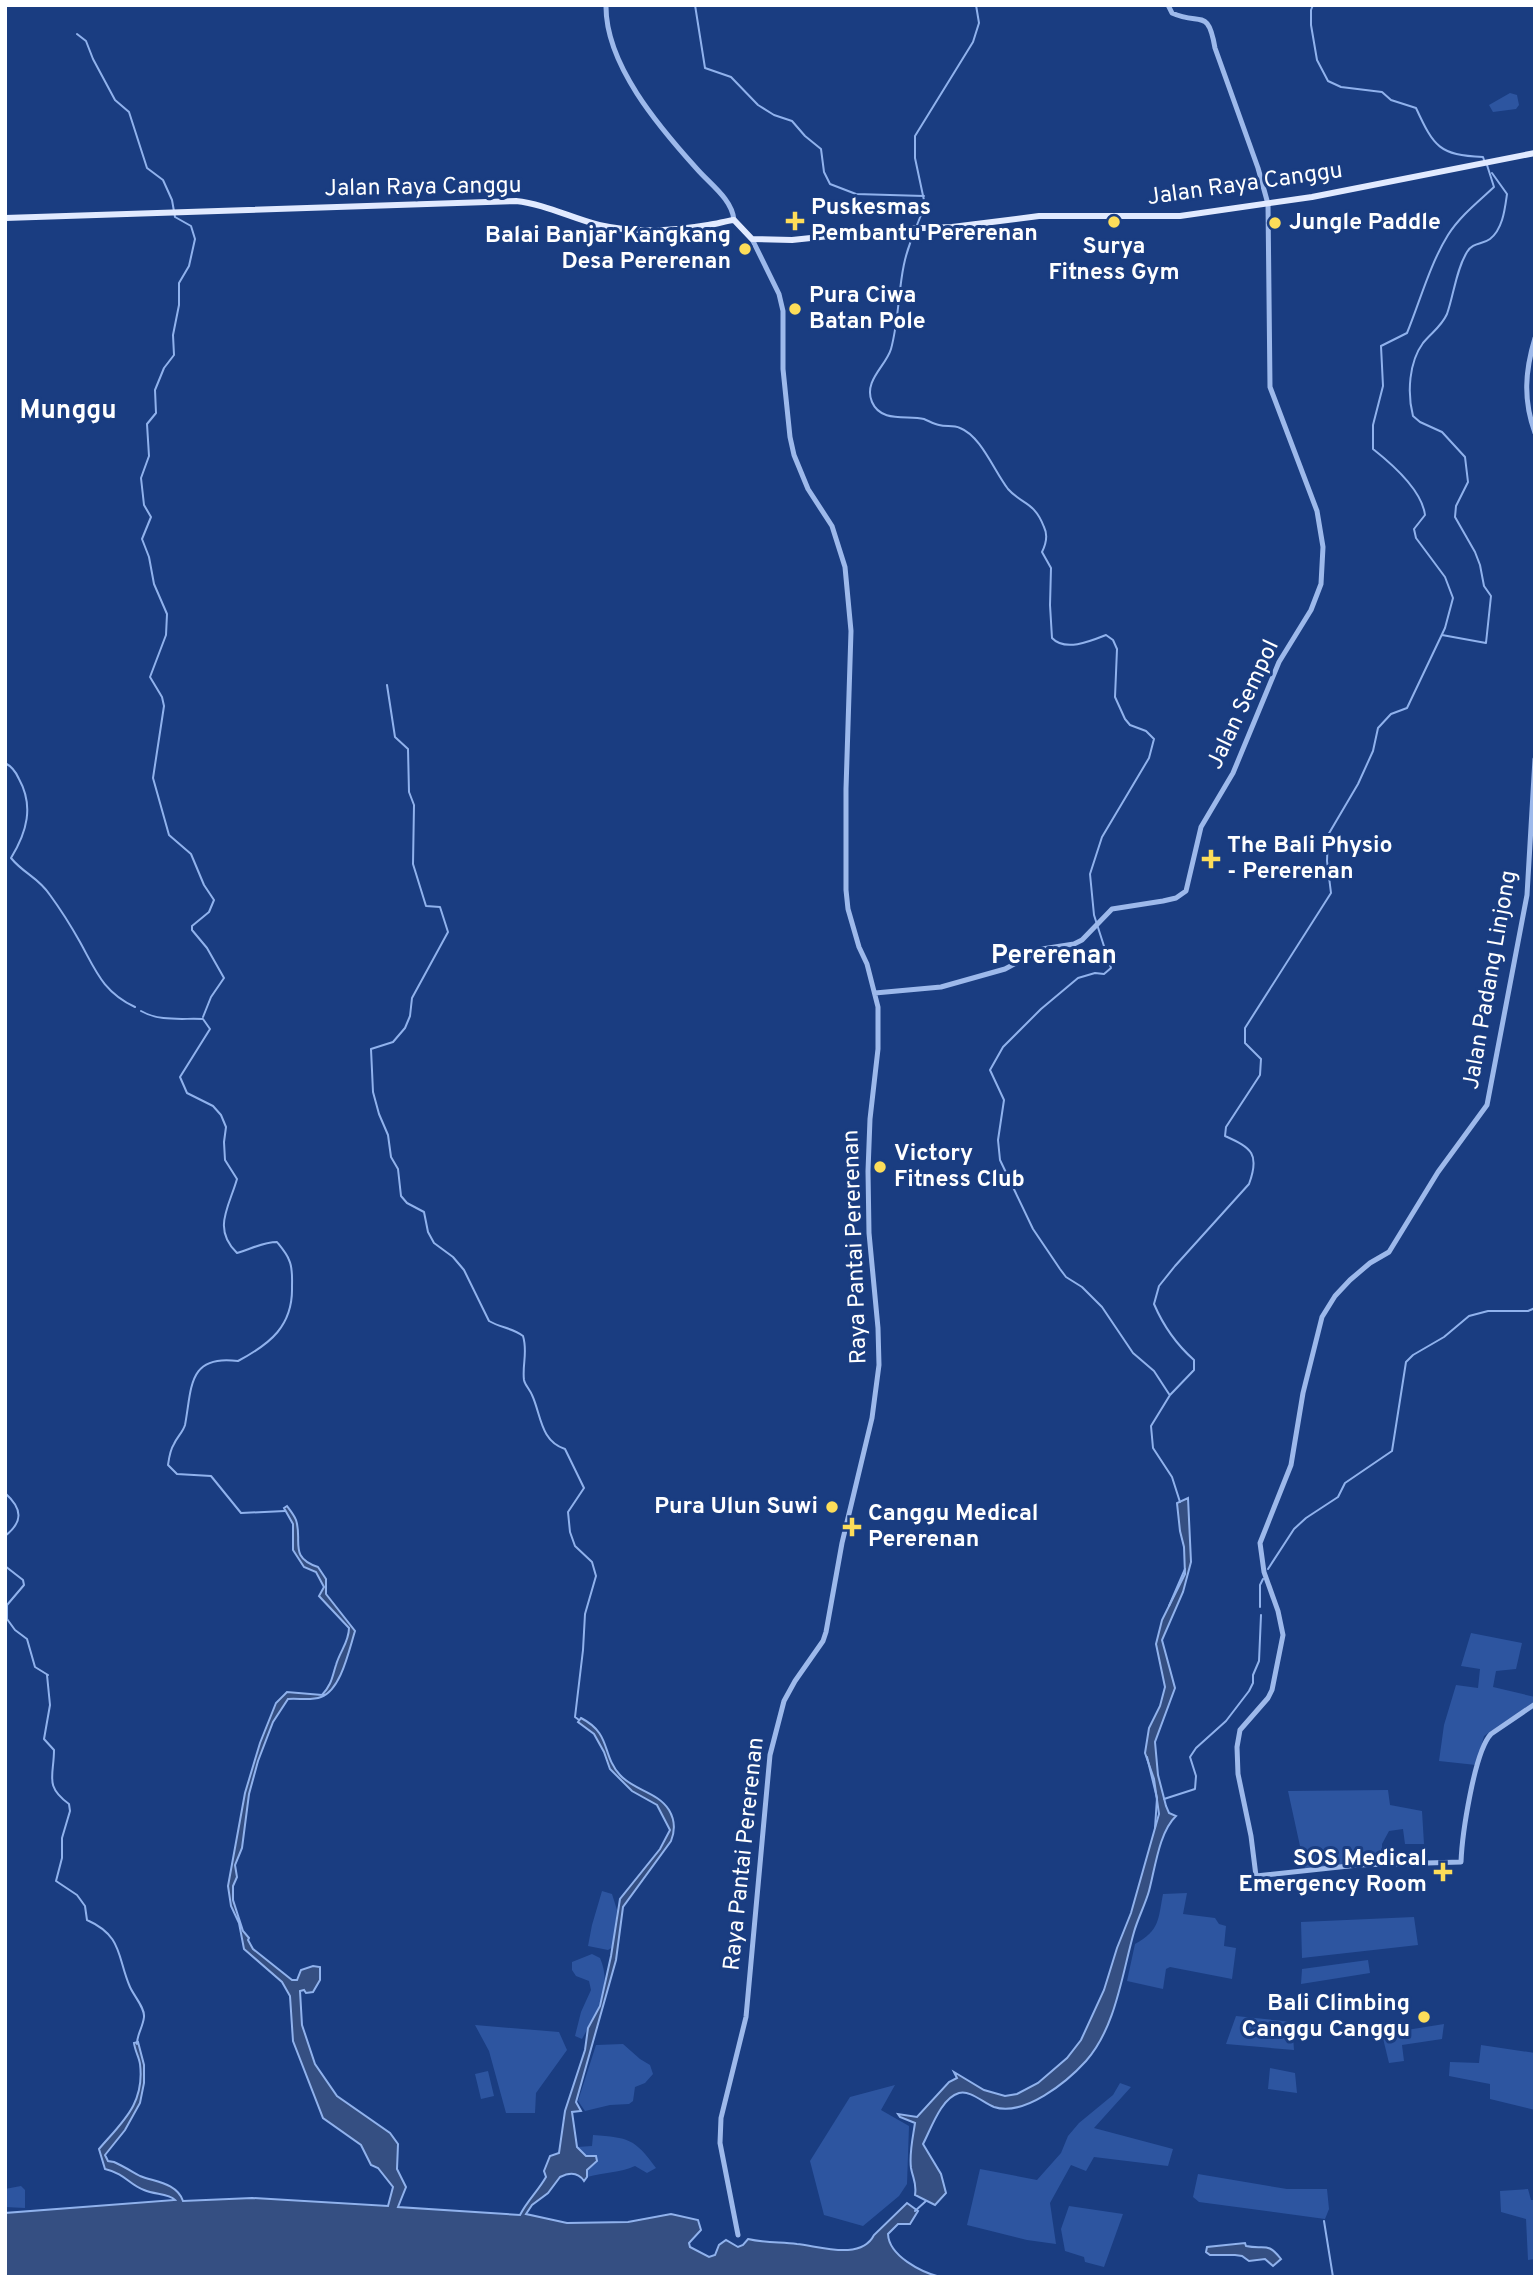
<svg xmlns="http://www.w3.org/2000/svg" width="1540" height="2282" font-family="Overpass,sans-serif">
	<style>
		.green { fill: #2d55a0 }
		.water { fill: #354f82; stroke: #90b2ed; stroke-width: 2 }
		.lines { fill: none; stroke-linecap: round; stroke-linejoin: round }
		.stream { stroke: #90b2ed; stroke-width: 2 }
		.minor { stroke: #9db9eb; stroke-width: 5 }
		.major { stroke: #e1eaff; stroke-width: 6 }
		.poi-dot { fill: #fddd59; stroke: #1a3d81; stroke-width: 2.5 }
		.labels { text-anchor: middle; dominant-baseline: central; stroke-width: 6; stroke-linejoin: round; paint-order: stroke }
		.street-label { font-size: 23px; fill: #fff; stroke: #1a3d81 }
		.poi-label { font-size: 23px; font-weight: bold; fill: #fff; stroke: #1a3d81; text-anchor: start }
		.quarter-label { font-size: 26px; font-weight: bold; fill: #fff; stroke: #1a3d81 }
	</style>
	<rect width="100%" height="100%" fill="#1a3d81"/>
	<path class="green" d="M1510,93L1517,95L1519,105L1516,109L1493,112L1489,105Z
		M1471,1633L1522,1643L1516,1669L1496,1671L1493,1687L1535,1697V1701L1484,1736L1476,1765L1439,1761L1444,1725L1456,1685L1478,1688L1480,1669L1461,1666Z
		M1388,1790L1390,1805L1422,1811L1424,1844H1405L1403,1829L1389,1831L1382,1844V1860L1305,1869L1288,1791Z
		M602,1891L612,1894L617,1910L613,1947L608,1950L588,1946L592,1925Z
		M1187,1893L1183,1914L1215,1918L1219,1924L1226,1926L1224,1946L1236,1948L1232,1979L1170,1967L1166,1969L1163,1989L1127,1981L1135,1944C1160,1930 1158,1920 1163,1894Z
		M1414,1917L1418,1945L1302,1958L1301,1922Z
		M592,1954L600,1958C613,1988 596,2013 582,2039L575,2036L581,2012L591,1990L589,1981L576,1976L572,1970V1962Z
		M1368,1960L1370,1973L1301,1984L1302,1969Z
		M1236,2016L1292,2022L1294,2050L1226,2044Z
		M1444,2024L1442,2039L1402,2045L1404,2061L1389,2063L1382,2034Z
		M475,2025L559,2032L567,2050L536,2093L535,2113H506L489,2051Z
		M623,2044L640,2059L650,2065L653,2074L645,2083L635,2087L633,2101L629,2104L610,2105L585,2111L578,2101L596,2045Z
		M1481,2045L1535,2053V2110L1490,2099V2084L1449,2076L1450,2062L1479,2063Z
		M1270,2068L1295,2073L1297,2093L1268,2089Z
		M488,2071L494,2096L481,2099L475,2074Z
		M1120,2083L1131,2087L1094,2128L1173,2149L1168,2166L1094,2157L1086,2171L1071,2165L1050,2203L1056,2244L1027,2240L967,2225L980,2169L1037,2180L1061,2153L1068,2136L1079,2123L1113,2095Z
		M895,2085L881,2110L909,2126L907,2184L899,2196L863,2226L824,2215L810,2161L850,2097Z
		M593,2135C629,2138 634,2138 656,2168L647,2173L635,2166C620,2173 604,2172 587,2177V2171L597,2162V2158L586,2156L577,2147L592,2146Z
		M1198,2174L1287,2189H1327L1329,2209L1325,2219L1199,2202L1193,2197Z
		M21,2186L25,2190V2208L5,2207V2189Z
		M1528,2189L1531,2200H1535V2259L1528,2260L1526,2219L1501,2212L1500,2191Z
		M1069,2206L1123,2214L1104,2267L1085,2262L1084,2257L1065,2251L1061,2229Z"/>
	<path class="water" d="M1188,1498L1191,1562L1183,1592L1162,1640L1175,1688L1155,1742L1158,1775L1166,1806L1169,1813L1176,1816C1159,1832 1155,1869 1149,1891C1145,1905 1138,1918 1134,1932C1122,1974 1116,2027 1086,2061C1067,2082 1024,2117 994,2107C983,2103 971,2090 959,2093C941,2098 931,2129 923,2144L941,2174L946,2193L935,2205L915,2195C917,2183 913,2179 911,2168C909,2153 913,2137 915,2123L900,2117L898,2114L917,2117L949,2082L957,2078L954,2072L984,2090L1005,2096L1017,2094L1038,2083L1067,2058L1081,2040L1104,1990L1117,1948L1131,1913L1159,1814L1154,1779L1145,1753L1149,1728L1160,1706L1165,1687L1156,1644L1162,1620L1185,1574L1184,1547L1180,1531L1177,1503Z
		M287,1506C290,1510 294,1515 296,1520C303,1541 288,1557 318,1567L326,1579V1594L355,1631C349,1650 341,1690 321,1697C311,1701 299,1698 288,1699L273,1722L258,1761L249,1794L242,1848L235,1865L237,1877L233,1886V1900L243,1931L249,1938L248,1940L253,1949L292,1980H297L301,1970L313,1966L320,1967V1980L313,1992L306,1993L304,1990L300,1991L302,2025L315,2064L337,2096L390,2133L398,2144L397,2169L406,2187L398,2207L520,2215C527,2201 538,2191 546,2177L544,2171L550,2156L559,2153L565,2111L585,2050L588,2028L600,2006L611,1956L620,1899L660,1849L670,1830L657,1805L632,1791L610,1769L604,1752L594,1734L578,1722L581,1718C612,1734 601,1754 620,1775C633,1790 658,1792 669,1810C675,1820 675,1831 671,1841L623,1907L616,1960L576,2102L581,2111L572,2112L577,2147L586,2156H596L597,2161L587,2170V2177L584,2181C578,2172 570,2172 560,2177L548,2193L532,2205L526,2214L567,2223L628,2222L671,2214L698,2220L701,2230L689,2243L690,2247L709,2257L715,2255L719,2245L726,2240L738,2247L743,2245L748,2239C765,2243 780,2242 797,2244C819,2246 861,2261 874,2235L907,2203L918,2211L910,2224H898L888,2234C889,2256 921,2272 940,2277H5V2213L175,2200C168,2193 155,2195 144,2190C128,2184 126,2174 105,2169L99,2149C122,2122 145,2104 140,2064C139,2057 135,2051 134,2043L138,2042L144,2065V2083L140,2103L125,2130L105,2155L108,2161L114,2162C123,2166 131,2171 140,2176C155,2182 177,2183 183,2201L252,2198L388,2206L393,2187L378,2168L371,2165L361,2145L323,2118L293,2041L290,1996L282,1982L244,1949L239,1923L231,1906L228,1886L245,1793L260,1743L276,1703L287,1692L322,1695C332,1684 332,1677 336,1665C340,1651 349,1642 349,1628L319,1596L324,1587L316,1572L304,1567L293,1550V1524L284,1508Z
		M1245,2243L1246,2246C1265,2250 1267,2241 1281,2259L1273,2266L1265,2259L1249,2261L1242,2256L1235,2255H1210L1206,2252L1207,2247Z"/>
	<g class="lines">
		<path class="stream" d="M695,5L705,68L731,77L758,105L774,115L792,121L805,136L821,149L824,172L830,184L856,194L924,196
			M1313,5L1311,10V25L1317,60L1328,81L1341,87L1382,92L1391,100L1416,108C1434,147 1439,155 1483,157L1484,160
			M77,34L86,41L93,59L115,100L129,112L147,168L163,180L172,200L175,217L191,226L195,239L189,266L179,283V305L173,335L174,355L164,368L155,390L156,413L147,424L149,456L141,478L144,505L151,517L142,539L149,557L154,584L167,614L166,635L150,677L162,697L164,706L153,778L169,835L191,854L204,885L214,900L209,912L192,926V930L207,948L224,978L211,997L203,1017
			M917,225L925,205L915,158V136L973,42L979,23L976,5
			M916,230C896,268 902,309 891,349C886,366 863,381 872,402C881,423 907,415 924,419C929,421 934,424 939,425C946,427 953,425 960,428C981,436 994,471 1008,489C1022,505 1034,501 1044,527C1048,535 1046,544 1042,552L1051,568L1050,605L1052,638C1065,652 1091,641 1106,635L1113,640L1117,649L1115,697L1125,719L1130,725L1146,731L1154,739L1149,758L1102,837L1090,874L1094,915L1111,968L1104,974L1095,973L1078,978L1041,1009L1003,1047L990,1070L1004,1100L998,1140L1000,1160L1033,1229L1060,1269L1066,1277L1082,1287L1102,1307L1133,1353L1154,1371L1169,1394
			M1442,635L1486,643L1491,596L1484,586L1480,565L1475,552L1455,517L1456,506L1468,482L1465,457L1442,432L1420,422L1413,416C1407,393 1409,362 1423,343C1432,332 1441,327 1447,314C1454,294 1456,270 1467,252C1473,242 1482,245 1490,239C1503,229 1505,208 1507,194L1492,173
			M387,685L395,737L408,749L409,792L414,805L413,864L426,906L440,907L448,932L412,998L410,1016L405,1028L393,1042L371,1049L373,1092L379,1114L388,1135L391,1157L398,1169L401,1196L407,1203L424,1212L428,1232L434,1243L453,1257L464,1270L489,1321C501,1328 513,1328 523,1336C528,1352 522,1365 524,1380C525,1385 530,1390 532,1395C541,1414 540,1441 565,1449L584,1488L568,1512L570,1532L575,1546L592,1562L596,1576L585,1614L583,1650L575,1717L579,1720
			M5,763C11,766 16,772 19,779C34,806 27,832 11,858C24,874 38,877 50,895C61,910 71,926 80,942C96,971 103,992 135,1007
			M141,1011C160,1022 182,1018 203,1019L210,1029L180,1077L187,1093L213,1106L221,1115L226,1127L224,1142L225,1160L237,1179C229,1207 212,1229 237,1253C251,1249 263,1242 277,1242C281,1247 287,1254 289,1260C293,1268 292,1279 292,1287C293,1326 270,1344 238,1361C187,1354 192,1389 185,1425C183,1432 177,1437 174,1444C170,1450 169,1458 168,1465L177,1474L211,1476L241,1513L285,1511
			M5,1493C23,1509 23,1522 5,1536
			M1180,1502L1172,1477L1153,1448L1151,1426L1170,1395L1194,1370V1360C1177,1345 1163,1325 1154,1304L1159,1286L1175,1266L1249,1184C1260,1154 1252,1148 1225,1136L1226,1127L1260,1075L1261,1059L1245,1043V1028L1331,893L1327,861L1328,835L1358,784L1373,751L1378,728L1391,714L1407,708L1445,628L1453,598L1445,577L1416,538L1414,529L1425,515C1422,490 1392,464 1373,449V425L1383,386L1381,346L1407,333C1420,301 1430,264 1448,235C1460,216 1478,202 1494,187L1487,165
			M5,1566L23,1580L24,1585L7,1605V1619L15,1630L27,1639L35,1667L48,1675
			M1268,1569L1294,1529L1306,1518L1338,1497L1345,1483L1392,1451L1406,1362L1413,1355L1444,1337L1469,1316L1488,1311H1528L1535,1308
			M1169,1606L1185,1569
			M1260,1607V1585L1263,1579
			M47,1675L50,1705L44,1739L54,1750C54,1776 44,1786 69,1804L70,1811L62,1838V1858L56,1881L77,1895L85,1906L87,1920C123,1936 117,1957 130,1987C134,1996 145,2008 144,2017C143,2027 137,2034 137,2044
			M1147,1757L1157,1798L1155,1828
			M1164,1799L1195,1789L1196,1776L1190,1757L1196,1748L1226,1721L1249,1691L1253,1683V1675L1259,1661L1261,1615
			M915,2211L926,2201
			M1324,2221L1333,2277"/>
		<path class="minor" d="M606,5C605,64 659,127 697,169C710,184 732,199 734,220
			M1535,338C1525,371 1523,400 1535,433
			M1535,759L1527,895L1487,1105L1438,1172L1389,1252L1370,1263L1350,1280L1335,1296L1322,1317L1303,1393L1291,1465L1260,1543L1264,1572L1278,1611L1283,1635L1272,1690L1268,1698L1240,1730L1237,1747L1238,1774L1251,1836L1256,1876L1358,1865L1461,1862C1462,1836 1474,1752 1491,1734L1535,1704
			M875,993L941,987L1005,969L1042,949L1074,944L1082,940L1112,909L1163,901L1176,898L1186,891L1201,827L1233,773L1279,662L1311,610L1321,584L1323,547L1317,511L1270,387L1268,204L1258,168L1215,48C1208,7 1201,26 1172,13L1168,5
			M738,2235L720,2143L721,2118L746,2017L770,1755L784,1701L795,1681L823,1641L826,1632L842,1543L872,1418L879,1365L878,1328L869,1233L868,1171L870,1119L878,1049V1007L867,964L859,947L848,909L846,890V789L851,631L845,567L832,526L808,489L794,455L790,437L783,369V311L779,294L752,239"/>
		<path class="major" d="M5,218L516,201C545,204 571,218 599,225C634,233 673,231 708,225C717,224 725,221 734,220L752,239L792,240L896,229L952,227L1039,216H1180L1312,197L1535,153"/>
	</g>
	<g class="poi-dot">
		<path d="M791.5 210.5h7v7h7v7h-7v7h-7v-7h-7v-7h7z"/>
		<circle cx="1114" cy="222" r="7"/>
		<circle cx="1275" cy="223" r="7"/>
		<circle cx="745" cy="249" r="7"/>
		<circle cx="795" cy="309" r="7"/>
		<path d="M1207.5 848.5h7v7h7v7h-7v7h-7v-7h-7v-7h7z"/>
		<circle cx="880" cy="1167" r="7"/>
		<circle cx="832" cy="1507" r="7"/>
		<path d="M848.5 1516.5h7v7h7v7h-7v7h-7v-7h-7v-7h7z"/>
		<path d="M1439.5 1861.5h7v7h7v7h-7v7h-7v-7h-7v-7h7z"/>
		<circle cx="1424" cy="2017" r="7"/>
	</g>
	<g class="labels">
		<g class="street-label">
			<text transform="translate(1245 185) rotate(-8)">Jalan Raya Canggu</text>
			<text transform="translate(423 188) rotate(-1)">Jalan Raya Canggu</text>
			<text transform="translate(1244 705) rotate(-65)">Jalan Sempol</text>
			<text transform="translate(1491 980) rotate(-80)">Jalan Padang Linjong</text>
			<text transform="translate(856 1247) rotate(-92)">Raya Pantai Pererenan</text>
			<text transform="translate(745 1854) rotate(-84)">Raya Pantai Pererenan</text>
		</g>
		<g class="poi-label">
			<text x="811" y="208">Puskesmas<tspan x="811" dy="26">Pembantu Pererenan</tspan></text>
			<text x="1289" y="223">Jungle Paddle</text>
			<text x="731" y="236" text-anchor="end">Balai Banjar Kangkang<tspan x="731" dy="26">Desa Pererenan</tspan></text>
			<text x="1114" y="247" text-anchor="middle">Surya<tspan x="1114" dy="26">Fitness Gym</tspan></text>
			<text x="809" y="296">Pura Ciwa<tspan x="809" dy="26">Batan Pole</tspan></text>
			<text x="1227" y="846">The Bali Physio<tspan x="1227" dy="26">- Pererenan</tspan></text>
			<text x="894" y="1154">Victory<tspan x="894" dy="26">Fitness Club</tspan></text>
			<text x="818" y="1507" text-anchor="end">Pura Ulun Suwi</text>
			<text x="868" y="1514">Canggu Medical<tspan x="868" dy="26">Pererenan</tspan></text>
			<text x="1427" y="1859" text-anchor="end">SOS Medical<tspan x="1427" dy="26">Emergency Room</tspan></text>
			<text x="1410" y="2004" text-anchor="end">Bali Climbing<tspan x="1410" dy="26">Canggu Canggu</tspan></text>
		</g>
		<g class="quarter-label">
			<text x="68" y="411">Munggu</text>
			<text x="1054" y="956">Pererenan</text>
		</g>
	</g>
	<rect width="1540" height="2282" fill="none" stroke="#ffffff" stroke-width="14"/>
</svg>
